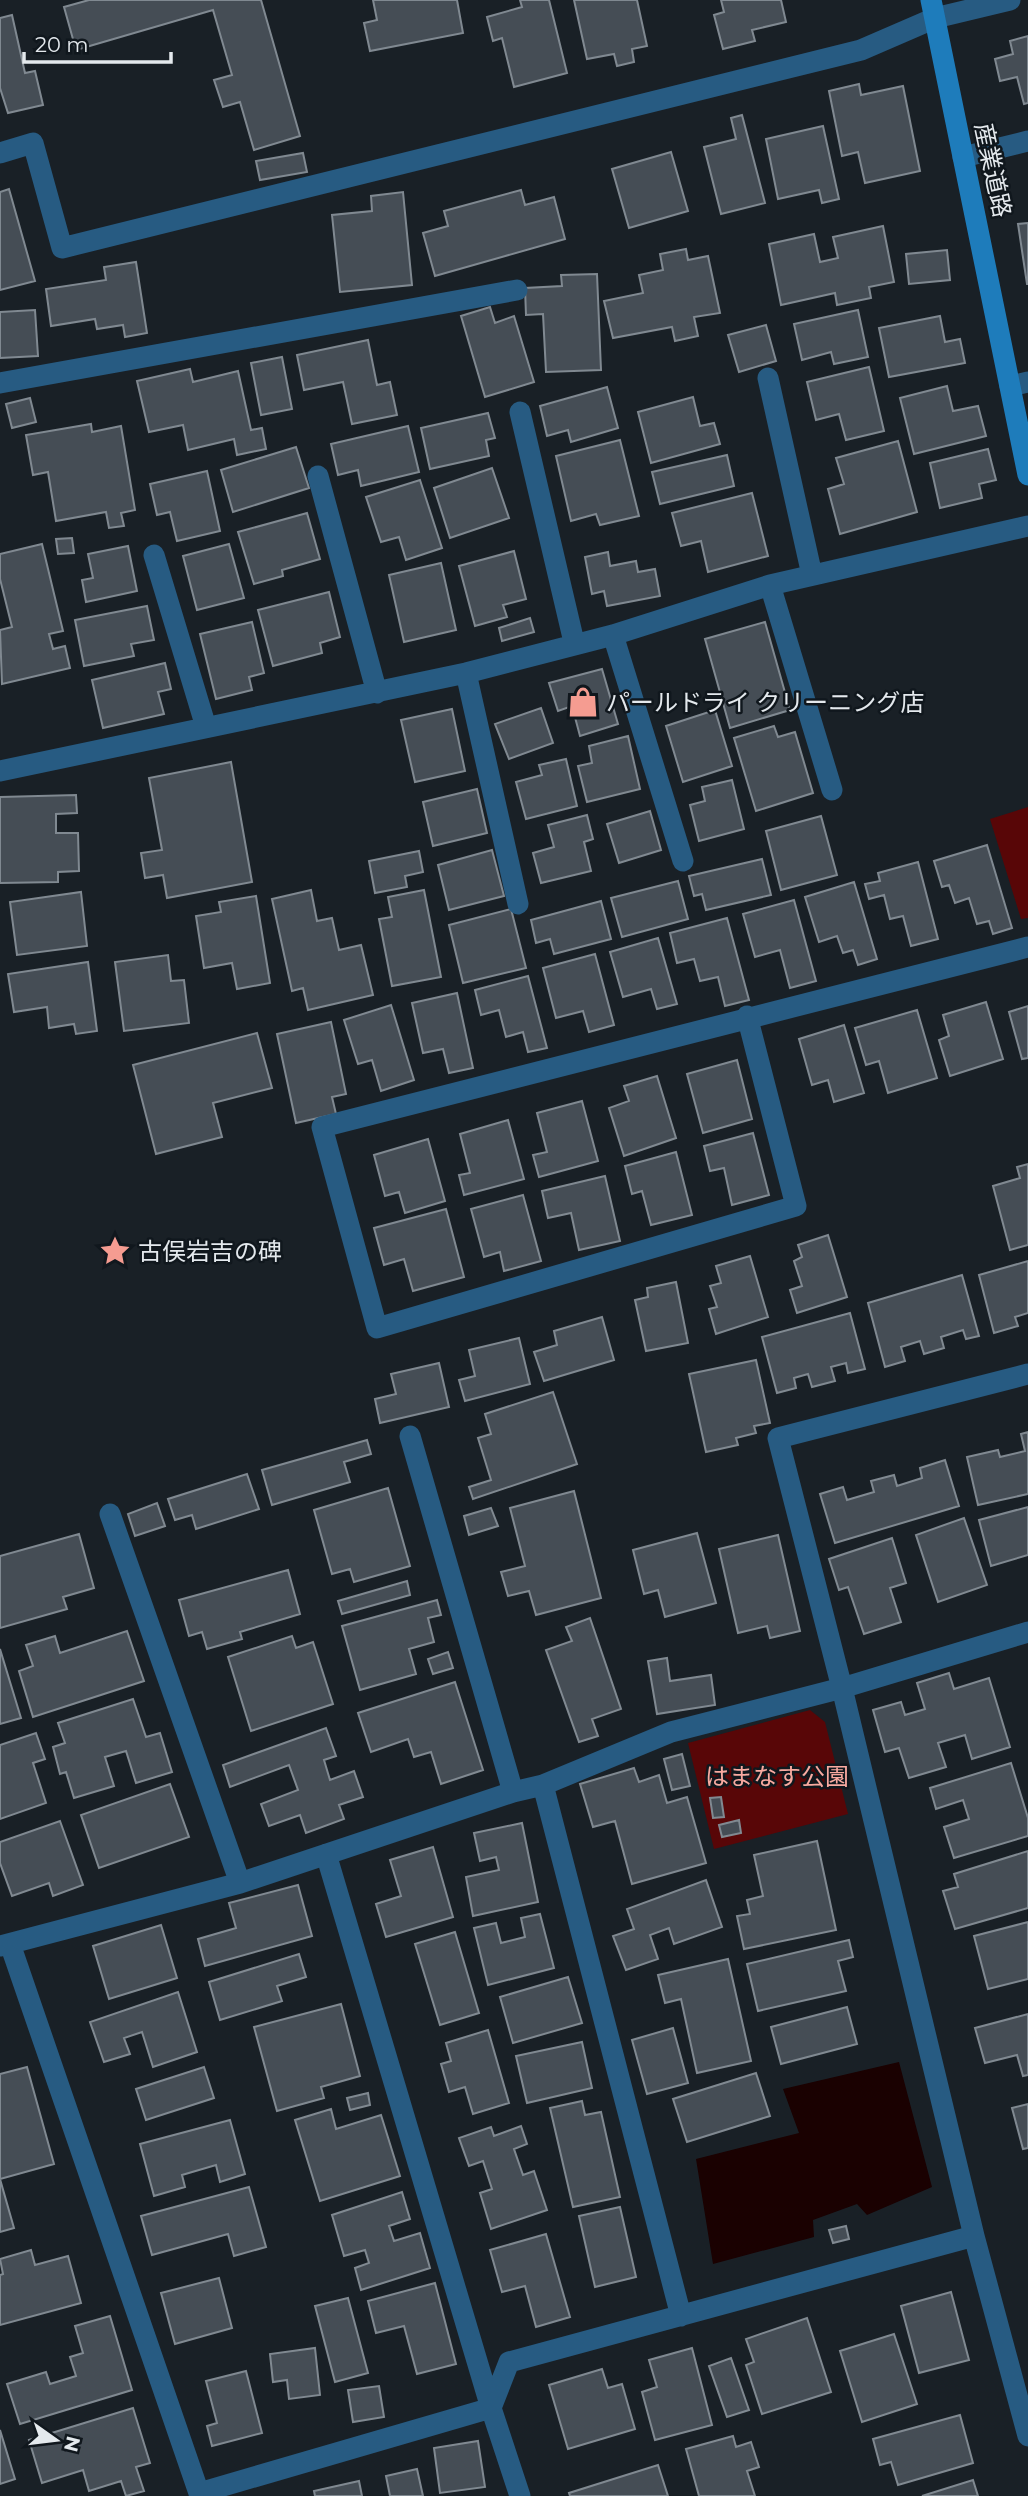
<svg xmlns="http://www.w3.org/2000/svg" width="1028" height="2496" font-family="Montserrat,'Noto Sans JP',sans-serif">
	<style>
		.green { fill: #580607 }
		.water { fill: #1a0101 }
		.building { fill: #454d55; stroke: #808991; stroke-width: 2 }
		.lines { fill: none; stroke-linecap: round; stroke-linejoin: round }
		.street { stroke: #275b82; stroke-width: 21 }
		.secondary { stroke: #1e7cbb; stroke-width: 21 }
		.labels { text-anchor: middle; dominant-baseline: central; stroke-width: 5; stroke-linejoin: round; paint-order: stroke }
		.street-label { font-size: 24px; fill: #e4e9ed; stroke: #10171d }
		.poi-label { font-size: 24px; fill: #e4e9ed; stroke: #10171d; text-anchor: start }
		.park-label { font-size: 24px; fill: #f9aaa0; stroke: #10171d }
	</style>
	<rect width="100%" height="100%" fill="#192026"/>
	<path class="green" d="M1028,807V918L1021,919L990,819Z
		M810,1710L825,1722L848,1814L714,1849L688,1743Z"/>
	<path class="water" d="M899,2062L932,2187L867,2215L857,2204L813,2220L814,2237L713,2264L696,2159L799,2133L783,2089Z"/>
	<path class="building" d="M89,0H261L300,136L254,150L240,102L223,107L214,80L232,75L213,10L76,50L64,7Z
		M373,0H457L463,33L370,51L364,23L377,20Z
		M520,0H549L567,73L514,87L502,38L493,41L487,17L522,7Z
		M574,0H637L647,46L632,49L634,62L617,66L614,54L587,59Z
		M721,0H781L786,22L752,30L755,41L723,49L714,15L724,12Z
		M12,15L25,73L35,71L43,105L8,113L0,88V18Z
		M1028,36V103L1024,104L1017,77L1000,81L995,59L1013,54L1010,41Z
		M859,84L861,95L903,86L920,171L865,183L858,152L842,156L829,91Z
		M742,115L765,203L721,214L704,147L736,139L731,118Z
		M823,126L839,199L822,203L819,190L778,199L766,139Z
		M671,152L688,211L629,228L612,169Z
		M303,153L307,172L260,180L256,161Z
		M9,189L35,281L0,290V192Z
		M521,190L525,205L554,197L565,239L435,276L423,233L448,226L444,211Z
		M403,192L412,285L340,292L332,215L372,211L371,196Z
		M1028,223V284H1027L1018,224Z
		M883,226L894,282L869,287L871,298L837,305L835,293L781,305L769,244L814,234L820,262L838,258L833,237Z
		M686,249L688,260L708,256L720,313L694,317L698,336L675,341L672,327L613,338L604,301L643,293L639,275L663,270L660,254Z
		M947,250L950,280L909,284L906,254Z
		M136,262L147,333L125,337L123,325L97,329L95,319L51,326L46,289L106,280L104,267Z
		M597,274L601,370L546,372L543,314L526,315L525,288L562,286L561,275Z
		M490,307L495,323L514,316L534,382L485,397L461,316Z
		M35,310L38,356L0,358V312Z
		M858,310L868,357L834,364L831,352L802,360L794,324Z
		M940,316L945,342L960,339L965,363L889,377L879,328Z
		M766,325L776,361L739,372L728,335Z
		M368,340L377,385L390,382L397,415L352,424L343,382L304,390L297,355Z
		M282,357L292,409L261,415L251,363Z
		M869,367L884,431L846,440L839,414L816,420L807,382Z
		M190,369L193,382L238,371L251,430L262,428L266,449L237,455L234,439L188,450L183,425L149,432L137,381Z
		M947,386L953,411L978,406L986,436L914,454L900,398Z
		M607,387L618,428L571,442L568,430L547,436L540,406Z
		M693,397L700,426L714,423L720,444L651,463L638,412Z
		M30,398L36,422L12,428L6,404Z
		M488,413L495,438L486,440L489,456L430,469L421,428Z
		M91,424L92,432L121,426L135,510L121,513L124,526L109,528L106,512L56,521L48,472L33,475L26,435Z
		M408,426L419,472L361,486L358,470L338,475L331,444Z
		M620,440L639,516L600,525L596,514L571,521L556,456Z
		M898,441L917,512L840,534L828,489L844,484L836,458Z
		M296,447L309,488L233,512L221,470Z
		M988,449L996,480L979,484L982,498L940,508L930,463Z
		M727,455L734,486L660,504L652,472Z
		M492,468L509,518L450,538L434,488Z
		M207,471L220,531L177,541L170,512L157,515L150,484Z
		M420,480L442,548L406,560L399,537L381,542L366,497Z
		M752,493L768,556L708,572L701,541L681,546L672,513Z
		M307,513L320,559L282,570L283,576L254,584L238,532Z
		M72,538L74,553L58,554L56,539Z
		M42,544L63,631L49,634L53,649L65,646L70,668L2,684L0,630L12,627L0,579V554Z
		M229,544L244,598L197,610L183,556Z
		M128,546L137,591L86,602L82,580L93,578L88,554Z
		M514,551L526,599L503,605L507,617L475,626L459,566Z
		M608,552L610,566L636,561L638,572L655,569L660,596L607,606L604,591L592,594L585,557Z
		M441,563L456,630L404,642L389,575Z
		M329,592L340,637L320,643L322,653L273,666L258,610Z
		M147,606L154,640L131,644L134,656L84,666L75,620Z
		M530,618L534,632L502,641L499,628Z
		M252,622L264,673L249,677L252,690L216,699L200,634Z
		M765,622L790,710L730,728L705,639Z
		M165,663L171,689L158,692L164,714L103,728L92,680Z
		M602,669L618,724L580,736L572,706L558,711L549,683Z
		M541,708L553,743L509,759L495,724Z
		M452,709L465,771L415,782L401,720Z
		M715,710L732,766L683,782L666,726Z
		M774,726L778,737L795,732L813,793L756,811L734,738Z
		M628,736L640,789L587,802L578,766L592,763L589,746Z
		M566,759L577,806L526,819L516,782L542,775L539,765Z
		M231,762L252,882L167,898L163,875L145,878L141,853L162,850L149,778Z
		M732,780L744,829L699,841L690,805L705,801L702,787Z
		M477,789L487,833L433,846L423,802Z
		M76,795L77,813L56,814V833H78L79,871L58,872V882L0,883V797Z
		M650,811L661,850L619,863L607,824Z
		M587,815L593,839L584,842L591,871L541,883L533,853L554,847L548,825Z
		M821,816L837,875L781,890L766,831Z
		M987,845L1012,928L993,934L989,921L977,924L969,898L955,903L949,885L942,887L934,861Z
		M492,850L504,896L449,910L438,865Z
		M419,851L423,872L405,876L407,887L375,893L369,861Z
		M762,859L771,895L706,910L702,894L694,896L689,876Z
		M918,862L938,939L911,946L903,916L890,919L884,895L869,899L865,884L880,881L878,873Z
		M678,881L688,919L622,937L611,898Z
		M854,882L877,959L858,965L853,950L843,953L837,936L819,942L805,897Z
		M311,890L317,921L332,918L339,950L361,945L373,995L308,1010L303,988L292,991L272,899Z
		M424,890L441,977L392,986L379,919L392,917L388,897Z
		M81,892L87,946L17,955L10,902Z
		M256,896L270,983L237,989L232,963L204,968L196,916L221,912L219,902Z
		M794,900L816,981L790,988L780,950L755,957L743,914Z
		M601,901L611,939L554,954L550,939L536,943L531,920Z
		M511,909L526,968L463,983L449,925Z
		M727,918L749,1000L725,1006L718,977L700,981L694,959L677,963L670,933Z
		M658,938L677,1004L657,1009L651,989L623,997L610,952Z
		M595,954L614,1025L589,1032L583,1011L556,1018L543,968Z
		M168,955L171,981L184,980L189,1023L124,1031L115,962Z
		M88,962L97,1031L76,1034L74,1024L49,1028L47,1007L14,1012L8,974Z
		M528,976L547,1048L528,1052L523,1032L506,1037L499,1010L481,1015L475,990Z
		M457,993L473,1068L449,1073L443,1049L423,1053L412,1003Z
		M986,1002L1003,1059L950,1076L939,1040L949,1036L943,1015Z
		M391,1005L414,1080L381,1091L372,1060L358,1064L344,1020Z
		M1028,1006V1058L1022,1059L1009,1012Z
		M917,1010L937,1078L888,1093L879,1061L866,1065L855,1028Z
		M331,1022L346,1094L332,1097L336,1114L296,1123L277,1034Z
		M844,1025L864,1093L834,1102L828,1080L812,1085L799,1039Z
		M257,1033L272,1088L213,1103L222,1137L156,1154L133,1065Z
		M737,1060L752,1119L703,1133L687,1074Z
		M657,1076L676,1138L624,1156L609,1108L629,1101L624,1086Z
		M582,1101L598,1161L539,1177L533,1155L547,1152L537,1113Z
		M508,1120L524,1179L464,1195L459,1175L470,1173L460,1134Z
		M753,1133L769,1195L732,1205L724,1168L710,1171L704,1146Z
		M428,1139L445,1201L405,1213L399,1192L385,1196L374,1155Z
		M676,1152L692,1215L651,1225L642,1191L632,1194L625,1166Z
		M1028,1164V1245L1010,1250L993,1186L1020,1178L1017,1167Z
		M605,1176L620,1241L579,1250L571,1213L548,1218L542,1191Z
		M523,1195L541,1261L504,1271L500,1252L484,1257L471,1209Z
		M446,1209L464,1277L413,1291L404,1259L384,1265L374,1228Z
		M828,1235L847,1297L797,1313L790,1290L802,1286L794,1261L802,1257L798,1245Z
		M750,1256L768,1317L716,1334L709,1309L717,1307L710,1286L721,1283L716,1266Z
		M1028,1261V1313L1015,1317L1018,1326L994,1333L979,1275Z
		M962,1275L979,1336L966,1339L963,1330L941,1337L944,1348L924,1354L920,1341L901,1347L905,1361L885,1367L868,1303Z
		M676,1282L688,1343L646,1351L635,1300L648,1297L647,1288Z
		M850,1313L865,1369L848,1373L846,1363L831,1367L835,1381L812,1387L808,1374L794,1378L796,1388L777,1393L762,1337Z
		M602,1317L614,1360L544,1381L534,1352L557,1345L554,1331Z
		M519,1338L530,1384L465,1401L459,1380L475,1376L469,1350Z
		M756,1360L770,1423L754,1426L756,1433L736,1438L738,1445L706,1452L689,1374Z
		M439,1363L449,1407L380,1423L375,1399L396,1394L391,1374Z
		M553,1392L577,1464L473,1499L469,1487L491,1480L478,1438L491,1434L485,1414Z
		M1028,1432V1494L978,1505L967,1457L998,1450L1000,1457L1025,1451L1021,1434Z
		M367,1440L371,1454L344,1462L350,1482L272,1505L262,1470Z
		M945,1460L959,1506L835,1543L820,1494L843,1487L847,1500L874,1492L871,1481L894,1475L897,1486L922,1478L920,1468Z
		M247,1474L259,1509L196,1529L192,1515L175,1520L168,1499Z
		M388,1488L410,1566L354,1582L350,1569L332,1574L314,1510Z
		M574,1491L601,1598L536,1615L529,1591L508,1596L501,1572L525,1566L510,1508Z
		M157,1503L165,1526L135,1536L128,1514Z
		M1028,1507V1555L991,1566L979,1520Z
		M491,1508L498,1526L469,1535L464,1516Z
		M964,1518L987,1585L938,1602L916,1535Z
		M697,1533L716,1603L665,1617L658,1590L644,1594L633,1550Z
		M79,1534L94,1588L63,1597L67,1609L0,1628V1556Z
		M778,1535L800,1631L770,1638L767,1626L738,1633L719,1549Z
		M892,1538L906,1583L890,1588L901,1622L864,1634L848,1587L839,1590L829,1559Z
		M288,1570L300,1614L240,1632L242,1639L207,1649L202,1632L189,1636L179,1600Z
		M407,1581L410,1595L342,1614L338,1601Z
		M437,1600L441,1615L428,1618L434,1642L409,1649L416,1674L360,1690L342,1626Z
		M590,1618L621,1709L592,1719L598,1736L579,1742L546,1650L572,1641L566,1627Z
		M127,1631L144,1681L33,1717L19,1671L33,1666L26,1645L55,1636L60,1653Z
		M292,1636L296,1648L313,1642L333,1704L251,1731L228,1657Z
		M0,1649L21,1718L0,1724Z
		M448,1652L453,1668L433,1674L428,1659Z
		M667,1658L670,1681L711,1675L715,1705L657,1714L648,1661Z
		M949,1673L954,1689L989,1678L1010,1747L972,1759L965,1735L938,1743L946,1767L909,1778L899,1748L885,1752L873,1710L901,1702L905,1715L925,1709L917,1683Z
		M455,1682L483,1770L441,1784L431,1752L414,1757L408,1739L371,1752L358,1713Z
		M133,1699L146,1737L160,1733L172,1772L136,1783L126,1751L105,1757L114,1786L74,1798L66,1772L60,1774L53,1747L65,1743L58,1723Z
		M326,1728L336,1756L324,1760L330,1780L354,1771L363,1797L339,1805L344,1819L306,1833L300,1815L269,1826L261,1804L298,1790L289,1765L230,1787L223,1765Z
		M36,1733L45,1759L33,1763L46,1803L0,1819V1745Z
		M682,1754L690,1786L672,1790L664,1759Z
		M1011,1763L1028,1818V1836L954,1858L944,1827L969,1819L963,1800L936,1809L930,1788Z
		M634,1768L639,1782L659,1775L667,1803L687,1797L706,1863L632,1884L615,1821L593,1827L580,1784Z
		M170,1784L189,1837L99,1868L81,1815Z
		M721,1797L724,1817L713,1818L710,1798Z
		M739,1820L741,1833L722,1837L719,1825Z
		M60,1821L83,1885L53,1896L49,1883L12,1896L0,1863V1842Z
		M522,1823L538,1902L473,1916L466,1877L499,1870L496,1857L480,1861L474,1833Z
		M817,1841L836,1930L744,1949L737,1916L750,1914L747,1900L763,1896L754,1855Z
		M433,1847L453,1917L386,1937L376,1904L401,1896L390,1860Z
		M1028,1851V1908L955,1929L943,1891L958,1887L954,1874Z
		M706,1880L722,1927L674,1944L669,1928L650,1935L658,1959L626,1970L613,1936L634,1929L627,1909Z
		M298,1885L312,1936L205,1966L198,1939L236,1928L229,1903Z
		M540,1914L554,1968L488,1985L474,1928L496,1923L501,1943L525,1937L521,1918Z
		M1028,1922V1979L988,1989L974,1936Z
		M161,1925L177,1978L109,1999L93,1946Z
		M455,1932L479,2013L440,2025L415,1944Z
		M849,1940L853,1957L838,1961L846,1991L758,2011L747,1964Z
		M299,1954L306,1977L277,1986L282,2001L220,2020L209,1982Z
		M728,1959L751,2061L697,2073L681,1999L665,2003L658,1975Z
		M568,1977L582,2023L513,2043L500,1997Z
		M178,1992L197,2052L153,2067L142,2032L124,2038L130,2054L104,2062L90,2022Z
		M341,2004L360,2076L321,2087L324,2098L277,2111L254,2027Z
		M847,2007L857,2044L781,2064L771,2027Z
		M1028,2014V2075L1023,2076L1017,2055L985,2063L975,2028Z
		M673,2028L688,2083L647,2094L632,2040Z
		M488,2030L509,2103L473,2114L465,2087L449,2092L441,2064L451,2061L446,2043Z
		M582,2042L592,2088L527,2103L516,2056Z
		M27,2067L54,2164L0,2179L14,2228L0,2232V2074Z
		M204,2067L214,2098L146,2120L136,2089Z
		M756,2073L770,2116L687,2142L673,2099Z
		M368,2093L370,2105L350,2110L347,2098Z
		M582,2101L585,2115L601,2112L620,2197L573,2207L550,2108Z
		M1028,2104V2148L1023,2149L1012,2108Z
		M331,2109L336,2129L381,2115L400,2176L320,2201L295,2120Z
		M230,2120L245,2174L220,2182L216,2165L182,2175L185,2187L154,2196L140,2144Z
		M521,2126L527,2144L514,2149L523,2175L534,2171L547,2210L491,2229L480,2193L492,2189L483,2161L469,2166L459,2138L491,2127L494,2136Z
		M249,2187L266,2247L234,2256L228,2234L152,2255L141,2216Z
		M402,2192L410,2219L389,2226L394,2241L420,2233L430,2268L361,2290L355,2268L369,2263L365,2250L344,2256L332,2215Z
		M620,2207L636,2277L595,2287L579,2216Z
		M846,2226L849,2239L833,2243L829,2230Z
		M546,2234L570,2317L536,2327L525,2286L502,2292L490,2250Z
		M31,2250L35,2265L68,2256L81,2303L0,2325V2275L3,2274L0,2259Z
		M219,2278L232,2328L175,2344L161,2293Z
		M435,2283L456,2364L417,2374L404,2326L376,2333L368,2301Z
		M951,2292L969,2360L919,2373L901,2306Z
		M348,2298L368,2373L335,2382L315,2306Z
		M110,2316L132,2390L20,2424L7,2384L46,2372L50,2384L76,2376L70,2357L83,2353L75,2326Z
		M807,2318L831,2392L762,2414L746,2365L754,2362L746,2339Z
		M894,2334L917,2404L862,2422L840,2351Z
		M315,2348L320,2395L289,2399L287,2380L273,2382L270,2354Z
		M692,2348L712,2425L655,2440L642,2392L657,2387L649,2360Z
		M731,2358L749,2410L727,2417L709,2366Z
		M602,2369L608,2388L622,2384L635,2429L568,2449L549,2385Z
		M246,2371L262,2433L212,2446L207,2426L217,2423L206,2381Z
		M379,2386L384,2417L353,2422L348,2390Z
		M133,2408L150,2463L136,2467L144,2491L126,2496L121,2481L89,2491L83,2470L42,2483L29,2440Z
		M960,2415L973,2463L898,2485L891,2462L880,2465L873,2439Z
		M0,2430L15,2479L0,2484Z
		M733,2436L736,2447L751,2442L759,2467L747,2471L755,2496H699L686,2449Z
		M478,2441L485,2487L440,2493L434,2448Z
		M658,2465L668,2496H570L569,2493Z
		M417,2469L423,2496H390L386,2476Z
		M973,2480L978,2496H922Z
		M359,2481L362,2496H315L314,2491Z"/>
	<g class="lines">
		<path class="street" d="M0,153L33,143L62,248L861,50L935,18L1010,0
			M963,157L1028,141
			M768,378L812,575
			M0,383L517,290
			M1010,386L1028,382
			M520,412L574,642
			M318,476L377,693
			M154,555L206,727
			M770,585L832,790
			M613,635L683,861
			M466,673L518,904
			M0,771L466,673L613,635L770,585L1028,526
			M747,1016L796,1206L377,1328L322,1127L1028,947
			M410,1436L513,1792
			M110,1514L240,1883
			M543,1785L681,2316
			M326,1854L491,2408L520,2496
			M10,1944L200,2496
			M0,1946L240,1883L513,1792L543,1785L671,1732L842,1688L1028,1632
			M974,2236L1028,2436
			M199,2493L491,2408L509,2362L974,2236L842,1688L778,1438L1028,1374"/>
		<path class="secondary" d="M931,0L1028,475"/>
	</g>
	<defs>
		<g id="shop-bare" transform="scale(2.415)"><path d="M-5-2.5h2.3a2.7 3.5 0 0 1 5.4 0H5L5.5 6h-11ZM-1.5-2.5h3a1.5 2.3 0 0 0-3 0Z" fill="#f59c91" stroke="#10171d" stroke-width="2.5" paint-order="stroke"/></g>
		<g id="sight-bare" transform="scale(2.415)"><path d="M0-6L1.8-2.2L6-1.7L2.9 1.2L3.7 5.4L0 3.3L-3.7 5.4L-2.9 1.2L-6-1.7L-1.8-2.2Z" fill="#f59c91" stroke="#10171d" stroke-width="2.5" paint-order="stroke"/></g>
	</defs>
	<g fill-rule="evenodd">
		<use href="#shop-bare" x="583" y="702"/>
		<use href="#sight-bare" x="115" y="1251"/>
	</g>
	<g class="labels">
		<g class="street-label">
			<text transform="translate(993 170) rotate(78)">産業道路</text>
		</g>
		<g class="poi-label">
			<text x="606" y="702">パールドライ クリーニング店</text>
			<text x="138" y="1251">古俣岩吉の碑</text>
		</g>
		<g class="park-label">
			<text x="777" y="1776">はまなす公園</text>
		</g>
	</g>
	<g transform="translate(56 2440) rotate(104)" stroke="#10171d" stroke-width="5" paint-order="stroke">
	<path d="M0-5L12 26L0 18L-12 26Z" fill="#e4e9ed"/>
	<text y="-10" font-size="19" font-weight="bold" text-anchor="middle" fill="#e4e9ed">N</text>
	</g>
	<path d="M24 52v10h147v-10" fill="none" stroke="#e4e9ed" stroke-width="3.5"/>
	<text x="35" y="52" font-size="21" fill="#e4e9ed" stroke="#10171d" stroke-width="5" paint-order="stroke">20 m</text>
</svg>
